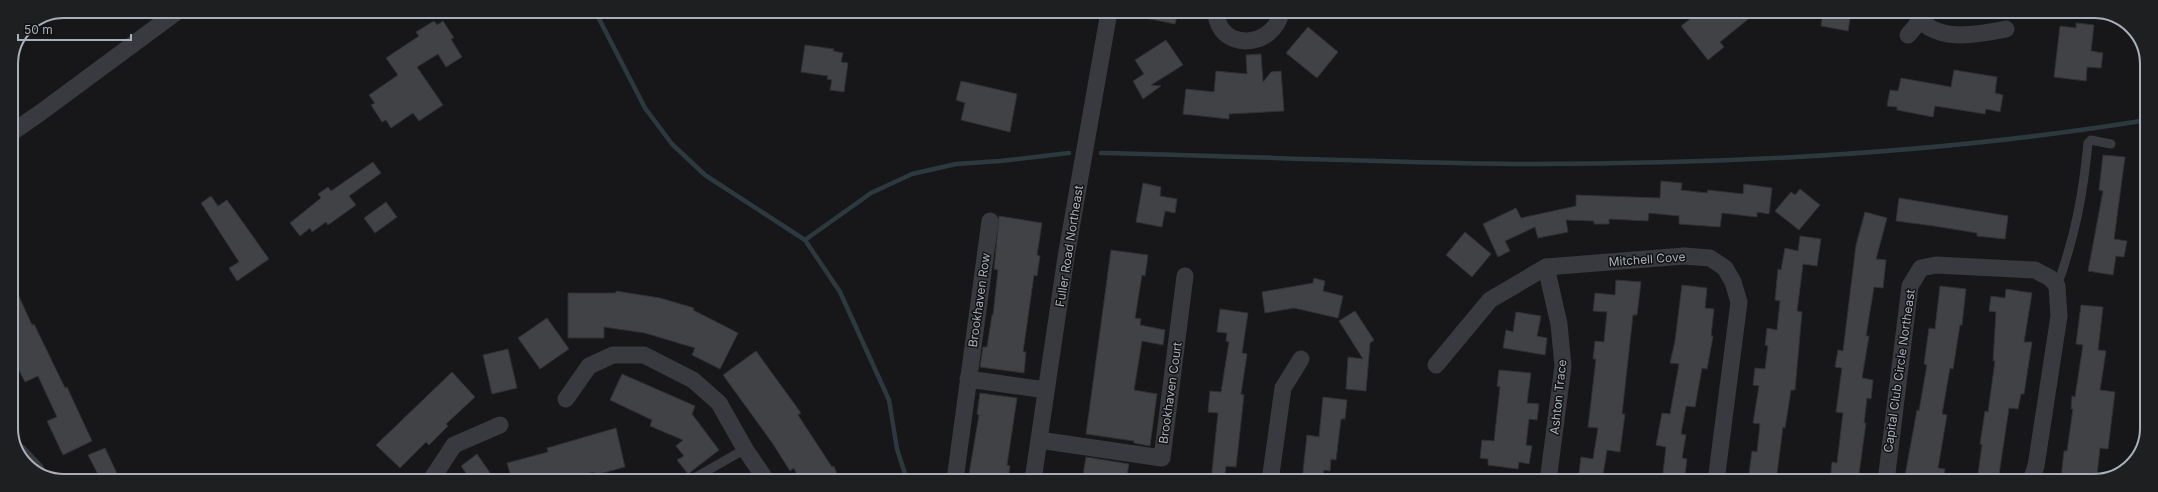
<svg xmlns="http://www.w3.org/2000/svg" width="2158" height="492" font-family="Inter,sans-serif">
	<style>
		.lines { fill: none; stroke-linecap: round; stroke-linejoin: round }
		.stream { stroke: #2c393e; stroke-width: 4.5 }
		.building { fill: #414246; stroke: #313135 }
		.lane { stroke: #383a3f; stroke-width: 9 }
		.street { stroke: #383a3f; stroke-width: 17 }
		.labels { text-anchor: middle; dominant-baseline: central; stroke-width: 3; stroke-linejoin: round; paint-order: stroke }
		.street-label { font-size: 12px; fill: #a8b0ba; stroke: #121214 }
		.rim { fill: none; stroke: #a8b0ba; stroke-width: 2 }
	</style>
	<rect width="100%" height="100%" fill="#171719"/>
	<g class="lines">
		<path class="stream" d="M595,11L645,108L672,144L705,175L805,240L840,292L889,400L897,449L907,480
			M1101,153C1245,156 1389,163 1533,164C1737,164 1945,153 2147,120
			M805,240L871,193L912,174L956,164L1000,161L1069,153"/>
	</g>
	<path class="building" d="M1140,12H1178L1175,24L1140,17Z
		M1699,12H1757L1720,42L1724,47L1708,60L1681,26Z
		M1823,12H1851L1848,31L1821,26Z
		M434,21L437,25L443,21L454,38L451,39L462,57L446,67L438,54L417,67L443,105L419,121L413,113L391,128L386,120L382,122L371,105L375,103L369,95L398,75L386,58L419,36L416,32Z
		M2076,23L2094,25L2091,51L2103,53L2101,68L2087,67L2086,81L2054,77L2060,26L2076,28Z
		M1308,27L1338,52L1317,78L1286,53Z
		M1166,40L1183,65L1151,85L1161,86L1143,99L1133,81L1144,74L1135,60Z
		M805,45L834,49L833,51L843,53L841,62L848,63L844,92L830,90L832,80L827,79L828,76L801,72Z
		M1261,54L1263,82L1271,72L1281,71L1284,111L1229,114V119L1183,114L1186,89L1214,92L1216,71L1247,74L1246,55Z
		M1954,70L1997,77L1995,93L2003,95L2000,112L1986,109L1985,114L1935,106L1933,117L1897,110V107L1887,106L1890,90L1898,91L1901,78L1951,87Z
		M961,81L1017,94L1010,132L961,120L965,103L956,100Z
		M2103,155L2125,157L2114,239L2127,241L2124,257L2116,256L2113,275L2088,271L2103,191L2099,190Z
		M373,162L381,173L349,196L356,205L328,225L326,222L312,232L310,228L300,236L290,223L321,198L318,194L328,187L331,191Z
		M1661,181L1682,183L1681,190L1707,193L1708,190L1743,194L1744,184L1772,188L1769,214L1757,212V217L1722,213L1720,227L1679,224V216L1649,213L1648,221L1609,219V224H1594V221L1566,220L1568,232L1538,238L1535,227L1505,241L1510,251L1498,257L1483,224L1516,208L1521,218L1576,206V195L1660,198Z
		M1143,183L1161,187L1160,196L1177,199L1175,213L1165,211L1162,227L1136,222Z
		M1800,189L1820,205L1799,230L1775,211L1791,192L1795,195Z
		M211,196L218,206L227,200L269,259L237,281L229,268L239,262L201,203Z
		M1899,198L2008,216L2005,239L1977,236V233L1934,226L1896,221Z
		M386,202L397,217L375,233L364,218Z
		M1865,212L1887,218L1876,259L1886,260L1883,288L1874,287L1866,336H1869L1862,378L1873,380L1871,399L1867,398L1864,423H1866L1858,481H1830L1832,462L1837,463L1843,413L1836,412L1842,368L1835,367L1838,350L1843,351L1856,245Z
		M999,216L1042,223L1037,255L1040,256L1037,276L1034,275L1023,352H1026L1024,373L980,367L983,347H987L992,315H993L998,270L994,269Z
		M1465,232L1491,254L1472,277L1446,255Z
		M1800,236L1821,239L1817,266L1803,264L1797,311L1802,312L1795,390H1791L1785,428L1783,427L1776,481H1748L1752,451L1757,452L1760,424L1753,423L1759,386L1753,385L1755,368L1765,369L1768,346L1765,345L1767,328L1777,330L1780,301L1775,300L1778,269L1781,270L1785,248L1798,251Z
		M1111,250L1148,255L1145,276L1142,275L1135,318L1141,319L1140,325L1165,330L1163,345L1142,341L1134,390L1157,394L1150,446L1134,443V441L1086,434Z
		M1314,278L1325,281L1323,291L1343,296L1338,318L1294,308L1265,313L1262,292L1313,283Z
		M11,279L32,325L34,324L65,388L67,387L92,441L63,455L47,421L57,417L38,376L25,382L11,354Z
		M1616,280L1641,282L1637,315H1633L1622,414H1625L1620,452L1607,450L1602,481H1578L1581,457L1593,459L1598,428L1588,427L1596,359H1593L1595,341L1604,342L1607,312L1593,311L1595,293L1615,295Z
		M1682,285L1707,288L1705,308L1714,309L1711,336H1713L1707,369L1702,368L1695,407L1686,406L1681,434L1686,435L1682,458L1687,459L1684,481H1662L1666,447L1656,445L1662,413L1670,414L1679,364L1670,363L1675,341Z
		M1940,286L1966,289L1962,325H1960L1953,369L1950,368L1942,414L1947,415L1938,468L1945,469L1943,481H1904L1917,410L1919,411L1927,365L1924,364L1929,328L1935,329Z
		M2006,289L2032,293L2024,342H2032L2024,394H2021L2018,409L2009,408L1998,481H1977L1982,445L1980,444L1985,411L1988,412L1995,361H1993L1996,312L1989,311L1991,296L2005,298Z
		M616,291L660,298L694,308L693,310L738,333L720,369L692,355L695,348L645,333L604,327V338H568V293H616Z
		M2081,305L2103,307L2098,350L2106,351L2100,390L2115,392L2108,449L2100,448L2097,475L2088,474L2087,481L2061,478L2064,451H2067L2073,409H2071L2072,396L2075,397L2083,345L2076,344Z
		M1220,309L1248,313L1242,353L1247,354L1241,394L1244,395L1236,467L1226,466L1224,481H1211L1218,413L1208,412L1210,391L1221,392L1229,342L1226,341L1227,333L1217,332Z
		M1355,311L1374,340L1370,343L1366,391L1346,389L1348,357L1363,359L1339,321Z
		M1516,312L1541,316L1537,336L1547,338L1545,355L1503,348L1506,330L1513,332Z
		M547,318L569,349L540,369L518,338Z
		M508,349L517,388L492,394L483,355Z
		M756,351L801,413L798,415L832,467L834,466L839,480H799L794,468L790,471L773,444L723,375Z
		M1499,370L1531,373L1527,403L1539,404L1537,420L1529,419L1526,445L1532,446L1529,464L1519,462L1518,469L1488,465V459L1480,458L1482,440L1494,441L1500,387L1497,386Z
		M452,372L475,397L446,424L448,426L429,445L426,442L400,468L376,445Z
		M622,374L695,406L692,414L719,450L688,474L677,460L684,456L676,446L683,440L650,426L652,420L610,400Z
		M980,393L1017,398L1007,465L1010,466L1008,480H968L979,415L977,414Z
		M1323,397L1347,400L1345,419H1341L1336,460L1331,459L1330,471L1324,470L1322,481H1302L1307,435L1319,437Z
		M616,428L625,467L595,475L594,472L561,480H512L507,463L548,452L547,448Z
		M105,448L120,480H101L88,455Z
		M477,454L495,480H471L461,466Z
		M1086,457L1129,464L1126,480H1100L1101,478L1083,475Z"/>
	<g class="lines">
		<path class="lane" d="M2057,286C2075,237 2083,195 2088,143L2091,140L2111,144
			M691,480L745,449"/>
		<path class="street" d="M1216,12C1218,52 1274,49 1281,12
			M1915,12C1932,44 1977,35 2006,29
			M1908,35L1920,21
			M11,133L40,113L178,11
			M1546,267L1559,324L1563,366L1548,481
			M1436,365L1490,300L1546,267L1684,256L1710,258L1725,268L1733,282L1739,302L1716,481
			M968,379L1046,390
			M566,399L589,366L613,355H644L693,380L719,403L745,449L766,480
			M1039,440L1162,458L1185,276
			M19,452L36,470
			M431,480L454,445L500,425
			M955,480L990,221
			M1033,480L1066,257L1109,12
			M1270,481L1283,388L1301,359
			M1886,481L1910,286L1921,268L1936,265L2035,270L2050,278L2057,286L2059,316L2036,466L2031,481"/>
	</g>
	<g class="labels">
		<g class="street-label">
			<text transform="translate(1069 246) rotate(-81)">Fuller Road Northeast</text>
			<text transform="translate(1647 259) rotate(-4)">Mitchell Cove</text>
			<text transform="translate(979 300) rotate(-82)">Brookhaven Row</text>
			<text transform="translate(1899 371) rotate(-82)">Capital Club Circle Northeast</text>
			<text transform="translate(1170 393) rotate(-82)">Brookhaven Court</text>
			<text transform="translate(1558 397) rotate(-84)">Ashton Trace</text>
		</g>
	</g>
	<path d="M0 0H2158V492H0ZM64 18H2094A46 46 0 0 1 2140 64V428A46 46 0 0 1 2094 474H64A46 46 0 0 1 18 428V64A46 46 0 0 1 64 18Z" fill="#1e1f21" fill-rule="evenodd"/>
	<path class="rim" d="M64 18H2094A46 46 0 0 1 2140 64V428A46 46 0 0 1 2094 474H64A46 46 0 0 1 18 428V64A46 46 0 0 1 64 18Z"/>
	<path d="M18 34v6h113v-6" fill="none" stroke="#a8b0ba" stroke-width="2"/>
	<text x="24" y="34" font-size="12" fill="#a8b0ba" stroke="#121214" stroke-width="3" paint-order="stroke">50 m</text>
</svg>
